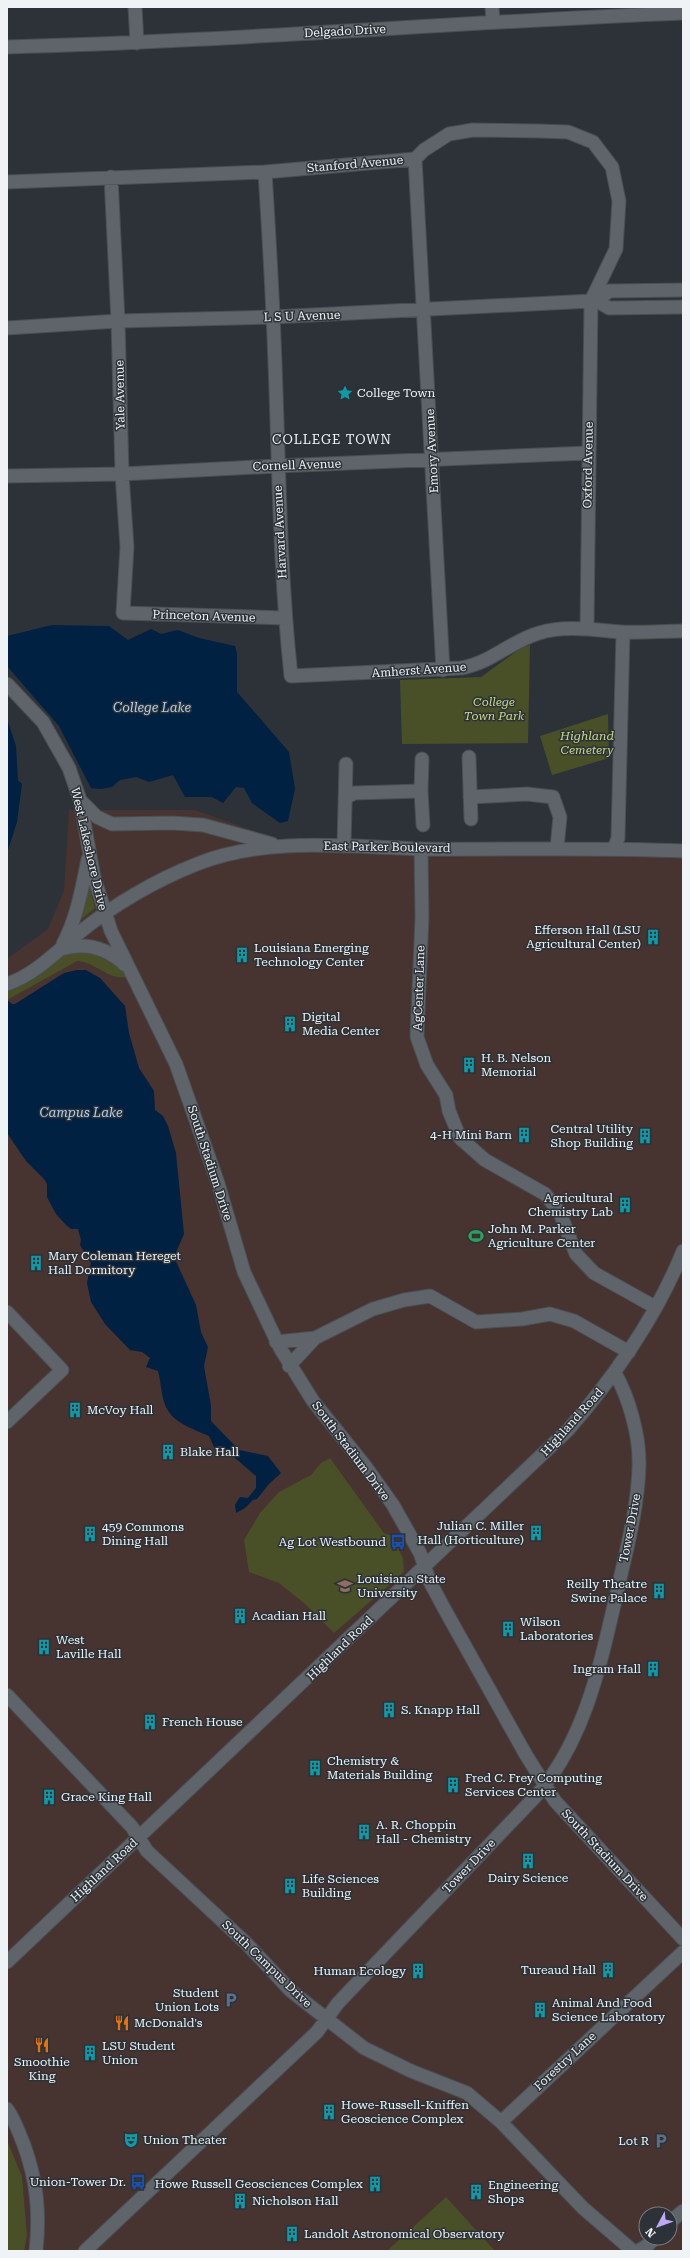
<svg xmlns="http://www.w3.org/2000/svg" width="690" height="2258" font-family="'Roboto Serif',serif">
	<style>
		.education { fill: #47332f; fill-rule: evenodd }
		.green { fill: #495027 }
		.water { fill: #002142 }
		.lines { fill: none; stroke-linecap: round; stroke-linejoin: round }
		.minor-casing { stroke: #494e52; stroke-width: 15 }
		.minor { stroke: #5e6469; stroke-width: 13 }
		.labels { text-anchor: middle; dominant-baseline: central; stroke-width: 3; stroke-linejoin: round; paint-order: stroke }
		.street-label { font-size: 12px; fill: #eff3f6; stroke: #2c3237 }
		.poi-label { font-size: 12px; fill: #eff3f6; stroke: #2c3237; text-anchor: start }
		.park-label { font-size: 12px; font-style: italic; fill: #cad989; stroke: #2c3237 }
		.neighbourhood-label { font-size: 13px; letter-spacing: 1px; fill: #eff3f6; stroke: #2c3237 }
		.water-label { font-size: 13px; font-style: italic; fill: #adcef3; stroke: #2c3237 }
	</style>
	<rect width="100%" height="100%" fill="#2c3237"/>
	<path class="education" d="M69,810H195L291,844L683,847V2251H7V959L48,929L64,890ZM646,2214H670V2238H646Z"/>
	<path class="green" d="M530,645L528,743L402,744L400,680L481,677L521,648Z
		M608,714L609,758L552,775L540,736Z
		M88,883L95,908L78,922Z
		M89,949L122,969L127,977C109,981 94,961 77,961L7,1000V989L64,954Z
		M330,1458L384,1533L392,1536L403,1558L404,1572L334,1633L305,1604L279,1583L249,1572L244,1540L260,1513L279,1492L311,1475L321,1463Z
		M7,2140L22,2177L27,2235L24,2251H7Z
		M446,2197L495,2251H390L389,2249Z"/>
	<path class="water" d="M52,625L109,626L128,640L151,629L161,634L178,630L199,638L235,646L237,654V692L289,752L295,789L288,821L280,823L252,803L244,788L236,787L223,803L212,797H185L173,775L149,782L136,777L120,780L112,787L101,789L91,788L59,726L7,666V636Z
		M7,719L16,746L18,780L22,784L17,822L7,853Z
		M77,970H86L100,978L125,1006L129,1033L139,1068L154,1091L155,1110L163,1116L168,1126L176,1153L184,1234L174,1257L196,1305L201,1332L208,1347L204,1366L211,1406V1421L239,1450L268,1456L281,1473L269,1484L257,1499L253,1500L245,1508L236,1513L235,1505L240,1497L248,1498L256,1488V1476L221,1446L214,1447L209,1436C194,1429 174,1424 166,1407C161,1396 161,1382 158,1371L146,1367L150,1358L142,1352L130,1350L105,1324L91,1302L87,1283L91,1263L80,1245L81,1240L78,1229H71L66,1225L56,1214L47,1197V1184L44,1179L26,1161L7,1133V1000L12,1004H15L64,973Z"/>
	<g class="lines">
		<g class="minor-casing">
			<path id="minor" d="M135,7L137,43
				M492,7L493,22
				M7,47C233,41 458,22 683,13
				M415,159L443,670
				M265,172C268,220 271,268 273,316C279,436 278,556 291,676L461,668C491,663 511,641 539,633C565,625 595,630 621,632C642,633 663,631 683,631
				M111,177L118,321L122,474L127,547L123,613L285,618
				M7,182L265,172L415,159L424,150L449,134L473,130L538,131L568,132L593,142L612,167L619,201L616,249L591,301L587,628
				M597,301L609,291L683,290
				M7,328L118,321L273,317L591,301H597L609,308L683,307
				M7,476L122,474L277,466L588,453
				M7,684L43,722L69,768L80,800L94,877L111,931L176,1064L218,1183L244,1272L280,1348L313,1401L366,1467L393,1505L420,1553L430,1582L445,1610L526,1755L555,1801L683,1939
				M469,757L471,819
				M422,759L421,791L423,825
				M347,797L354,793L421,791
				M470,797L527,794L553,797L560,817L557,848
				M80,800L97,817L112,824L172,823L203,825L272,844
				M344,846L346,764
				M421,849L422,917L417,1037L427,1065L446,1095L449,1111L460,1138L485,1160L545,1194L560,1213L576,1254L594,1273L655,1307
				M614,849L618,838L623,632
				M63,944C77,918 82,888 88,859
				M61,949C85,942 106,947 125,965
				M7,984C36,974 56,952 79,933C113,905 156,880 197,864C267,836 348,847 421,849C508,850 596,847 683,851
				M7,1312L62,1370L7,1422
				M276,1342L315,1338
				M289,1366L315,1338L373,1309L404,1300L430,1296L476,1322L522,1319L550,1314L574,1321L629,1352
				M7,1695L132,1827L147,1851L246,1943L291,1991L364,2048L411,2071L467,2093L501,2122L583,2208L633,2251
				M7,1962L568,1430C615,1376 656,1318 683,1251
				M7,2109C15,2120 19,2133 24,2145C37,2181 40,2213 36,2251
				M501,2122L683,1952
				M670,2222L683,2211
				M85,2251L317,2032L338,2003L535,1797C586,1740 601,1661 618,1588C627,1548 638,1507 639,1466C640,1436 629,1398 615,1373
				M638,2251L648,2245L655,2238"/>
		</g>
		<use href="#minor" class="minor"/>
	</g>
	<defs>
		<g id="sight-bare" transform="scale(1.2)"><path d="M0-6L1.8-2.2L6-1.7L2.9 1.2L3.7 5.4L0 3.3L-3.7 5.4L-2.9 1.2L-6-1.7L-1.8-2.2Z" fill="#0f9aa8" stroke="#2c3237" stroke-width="2.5" paint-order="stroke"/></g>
		<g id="building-bare" transform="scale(1.2)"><path d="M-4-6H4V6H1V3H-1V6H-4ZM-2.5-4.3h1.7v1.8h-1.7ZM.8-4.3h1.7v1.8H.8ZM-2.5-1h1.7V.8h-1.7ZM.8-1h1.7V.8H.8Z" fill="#0f9aa8" stroke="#2c3237" stroke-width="2.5" paint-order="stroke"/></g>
		<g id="stadium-bare" transform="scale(1.2)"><path d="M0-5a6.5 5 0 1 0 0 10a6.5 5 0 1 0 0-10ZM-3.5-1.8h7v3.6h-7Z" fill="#2e9e5b" stroke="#2c3237" stroke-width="2.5" paint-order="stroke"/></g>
		<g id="bus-bare" transform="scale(1.2)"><path d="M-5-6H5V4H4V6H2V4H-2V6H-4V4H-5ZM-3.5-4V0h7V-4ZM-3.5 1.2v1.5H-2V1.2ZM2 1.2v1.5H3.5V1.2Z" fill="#1a4fb4" stroke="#2c3237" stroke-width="2.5" paint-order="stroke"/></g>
		<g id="university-bare" transform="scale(1.2)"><path d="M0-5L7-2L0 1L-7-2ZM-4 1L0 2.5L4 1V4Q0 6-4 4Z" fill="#8d6e63" stroke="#2c3237" stroke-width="2.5" paint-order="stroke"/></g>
		<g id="parking-bare" transform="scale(1.2)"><path d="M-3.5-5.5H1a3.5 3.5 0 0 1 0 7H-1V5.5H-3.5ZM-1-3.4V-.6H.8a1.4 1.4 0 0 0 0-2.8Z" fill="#5c6f8a" stroke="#2c3237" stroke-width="2.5" paint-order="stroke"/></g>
		<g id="restaurant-bare" transform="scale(1.2)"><path d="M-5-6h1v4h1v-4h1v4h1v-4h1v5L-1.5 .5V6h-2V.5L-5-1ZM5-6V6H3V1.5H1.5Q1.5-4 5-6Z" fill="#e8710a" stroke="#2c3237" stroke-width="2.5" paint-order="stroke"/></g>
		<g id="theatre-bare" transform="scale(1.2)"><path d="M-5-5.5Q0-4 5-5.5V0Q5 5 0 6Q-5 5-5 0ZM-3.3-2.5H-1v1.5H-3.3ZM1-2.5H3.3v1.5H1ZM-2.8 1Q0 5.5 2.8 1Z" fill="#0f9aa8" stroke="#2c3237" stroke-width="2.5" paint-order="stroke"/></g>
	</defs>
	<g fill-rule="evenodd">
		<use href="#sight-bare" x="345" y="393"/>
		<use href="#building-bare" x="653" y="937"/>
		<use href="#building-bare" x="242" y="955"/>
		<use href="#building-bare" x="290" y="1024"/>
		<use href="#building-bare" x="469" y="1065"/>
		<use href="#building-bare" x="524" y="1135"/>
		<use href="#building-bare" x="645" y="1136"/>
		<use href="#building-bare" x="625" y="1205"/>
		<use href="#stadium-bare" x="476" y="1236"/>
		<use href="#building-bare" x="36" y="1263"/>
		<use href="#building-bare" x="75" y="1410"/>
		<use href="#building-bare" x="168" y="1452"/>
		<use href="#building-bare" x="536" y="1533"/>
		<use href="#building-bare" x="90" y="1534"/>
		<use href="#bus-bare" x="398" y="1542"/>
		<use href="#university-bare" x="345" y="1586"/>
		<use href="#building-bare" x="659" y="1591"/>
		<use href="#building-bare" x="240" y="1616"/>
		<use href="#building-bare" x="508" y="1629"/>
		<use href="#building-bare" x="44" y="1647"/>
		<use href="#building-bare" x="653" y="1669"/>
		<use href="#building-bare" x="389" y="1710"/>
		<use href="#building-bare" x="150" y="1722"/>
		<use href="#building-bare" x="315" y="1768"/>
		<use href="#building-bare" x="453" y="1785"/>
		<use href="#building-bare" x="49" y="1797"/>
		<use href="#building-bare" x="364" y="1832"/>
		<use href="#building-bare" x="528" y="1861"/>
		<use href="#building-bare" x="290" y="1886"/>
		<use href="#building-bare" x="608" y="1970"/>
		<use href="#building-bare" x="418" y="1971"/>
		<use href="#parking-bare" x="231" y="2000"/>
		<use href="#building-bare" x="540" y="2010"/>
		<use href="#restaurant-bare" x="122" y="2023"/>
		<use href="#restaurant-bare" x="42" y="2045"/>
		<use href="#building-bare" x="90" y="2053"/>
		<use href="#building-bare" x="329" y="2112"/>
		<use href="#theatre-bare" x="131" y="2140"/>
		<use href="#parking-bare" x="661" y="2141"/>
		<use href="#bus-bare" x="138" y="2182"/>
		<use href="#building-bare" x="375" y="2184"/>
		<use href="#building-bare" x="476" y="2192"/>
		<use href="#building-bare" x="240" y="2201"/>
		<use href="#building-bare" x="292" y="2234"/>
	</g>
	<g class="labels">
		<g class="street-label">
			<text transform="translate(345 31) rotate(-3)">Delgado Drive</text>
			<text transform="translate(355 164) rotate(-5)">Stanford Avenue</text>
			<text transform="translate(302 316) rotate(-2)">L S U Avenue</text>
			<text transform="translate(120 395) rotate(-91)">Yale Avenue</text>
			<text transform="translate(432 451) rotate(-93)">Emory Avenue</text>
			<text transform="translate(297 465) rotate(-2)">Cornell Avenue</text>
			<text transform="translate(588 465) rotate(-89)">Oxford Avenue</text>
			<text transform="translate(280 532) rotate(-93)">Harvard Avenue</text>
			<text transform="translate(204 616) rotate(2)">Princeton Avenue</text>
			<text transform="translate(419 670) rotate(-4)">Amherst Avenue</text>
			<text transform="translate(387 847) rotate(1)">East Parker Boulevard</text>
			<text transform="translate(89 849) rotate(77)">West Lakeshore Drive</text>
			<text transform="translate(419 988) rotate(-88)">AgCenter Lane</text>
			<text transform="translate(210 1163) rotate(72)">South Stadium Drive</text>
			<text transform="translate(572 1422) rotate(-48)">Highland Road</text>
			<text transform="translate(351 1451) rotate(53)">South Stadium Drive</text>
			<text transform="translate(630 1528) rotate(-79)">Tower Drive</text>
			<text transform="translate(340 1648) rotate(-44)">Highland Road</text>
			<text transform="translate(605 1855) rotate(47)">South Stadium Drive</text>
			<text transform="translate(469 1866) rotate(-46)">Tower Drive</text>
			<text transform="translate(104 1870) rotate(-43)">Highland Road</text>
			<text transform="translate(267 1964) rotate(44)">South Campus Drive</text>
			<text transform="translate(565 2061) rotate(-43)">Forestry Lane</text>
		</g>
		<g class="poi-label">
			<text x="357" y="393">College Town</text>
			<text x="641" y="930" text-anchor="end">Efferson Hall (LSU<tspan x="641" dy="14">Agricultural Center)</tspan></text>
			<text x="254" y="948">Louisiana Emerging<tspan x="254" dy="14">Technology Center</tspan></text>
			<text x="302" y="1017">Digital<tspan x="302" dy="14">Media Center</tspan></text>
			<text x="481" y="1058">H. B. Nelson<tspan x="481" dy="14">Memorial</tspan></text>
			<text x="633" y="1129" text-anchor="end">Central Utility<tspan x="633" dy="14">Shop Building</tspan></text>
			<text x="512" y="1135" text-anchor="end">4-H Mini Barn</text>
			<text x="613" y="1198" text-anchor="end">Agricultural<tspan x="613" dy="14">Chemistry Lab</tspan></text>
			<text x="488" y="1229">John M. Parker<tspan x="488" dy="14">Agriculture Center</tspan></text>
			<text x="48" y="1256">Mary Coleman Hereget<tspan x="48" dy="14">Hall Dormitory</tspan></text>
			<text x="87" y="1410">McVoy Hall</text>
			<text x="180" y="1452">Blake Hall</text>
			<text x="524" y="1526" text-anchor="end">Julian C. Miller<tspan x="524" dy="14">Hall (Horticulture)</tspan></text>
			<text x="102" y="1527">459 Commons<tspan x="102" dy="14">Dining Hall</tspan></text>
			<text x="386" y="1542" text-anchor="end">Ag Lot Westbound</text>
			<text x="357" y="1579">Louisiana State<tspan x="357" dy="14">University</tspan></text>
			<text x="647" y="1584" text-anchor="end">Reilly Theatre<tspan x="647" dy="14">Swine Palace</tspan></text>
			<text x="252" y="1616">Acadian Hall</text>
			<text x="520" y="1622">Wilson<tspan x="520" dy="14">Laboratories</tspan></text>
			<text x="56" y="1640">West<tspan x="56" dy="14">Laville Hall</tspan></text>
			<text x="641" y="1669" text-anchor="end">Ingram Hall</text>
			<text x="401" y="1710">S. Knapp Hall</text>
			<text x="162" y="1722">French House</text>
			<text x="327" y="1761">Chemistry &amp;<tspan x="327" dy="14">Materials Building</tspan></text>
			<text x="465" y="1778">Fred C. Frey Computing<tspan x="465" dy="14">Services Center</tspan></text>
			<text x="61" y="1797">Grace King Hall</text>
			<text x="376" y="1825">A. R. Choppin<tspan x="376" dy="14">Hall - Chemistry</tspan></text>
			<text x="528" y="1878" text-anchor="middle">Dairy Science</text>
			<text x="302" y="1879">Life Sciences<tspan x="302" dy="14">Building</tspan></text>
			<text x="596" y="1970" text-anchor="end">Tureaud Hall</text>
			<text x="406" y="1971" text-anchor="end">Human Ecology</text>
			<text x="219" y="1993" text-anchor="end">Student<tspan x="219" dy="14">Union Lots</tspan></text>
			<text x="552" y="2003">Animal And Food<tspan x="552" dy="14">Science Laboratory</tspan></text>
			<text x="134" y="2023">McDonald's</text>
			<text x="102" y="2046">LSU Student<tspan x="102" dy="14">Union</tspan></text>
			<text x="42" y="2062" text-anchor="middle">Smoothie<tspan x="42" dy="14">King</tspan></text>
			<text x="341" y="2105">Howe-Russell-Kniffen<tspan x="341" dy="14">Geoscience Complex</tspan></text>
			<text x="143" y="2140">Union Theater</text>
			<text x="649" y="2141" text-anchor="end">Lot R</text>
			<text x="126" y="2182" text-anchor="end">Union-Tower Dr.</text>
			<text x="363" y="2184" text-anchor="end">Howe Russell Geosciences Complex</text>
			<text x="488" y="2185">Engineering<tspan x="488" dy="14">Shops</tspan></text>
			<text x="252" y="2201">Nicholson Hall</text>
			<text x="304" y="2234">Landolt Astronomical Observatory</text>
		</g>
		<g class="park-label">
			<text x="494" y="702">College<tspan x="494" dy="14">Town Park</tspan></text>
			<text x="587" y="736">Highland<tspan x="587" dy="14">Cemetery</tspan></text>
		</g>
		<g class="neighbourhood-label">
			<text x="332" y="439">COLLEGE TOWN</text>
		</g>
		<g class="water-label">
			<text x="152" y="707">College Lake</text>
			<text x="81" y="1112">Campus Lake</text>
		</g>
	</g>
	<rect width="690" height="2258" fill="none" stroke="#eff3f6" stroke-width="16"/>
	<g transform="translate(658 2226) rotate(229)"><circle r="19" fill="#2c3237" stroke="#7a7f83"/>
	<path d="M0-3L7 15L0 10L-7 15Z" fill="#bda9f5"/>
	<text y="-6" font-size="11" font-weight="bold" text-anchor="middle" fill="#eff3f6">N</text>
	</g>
</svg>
